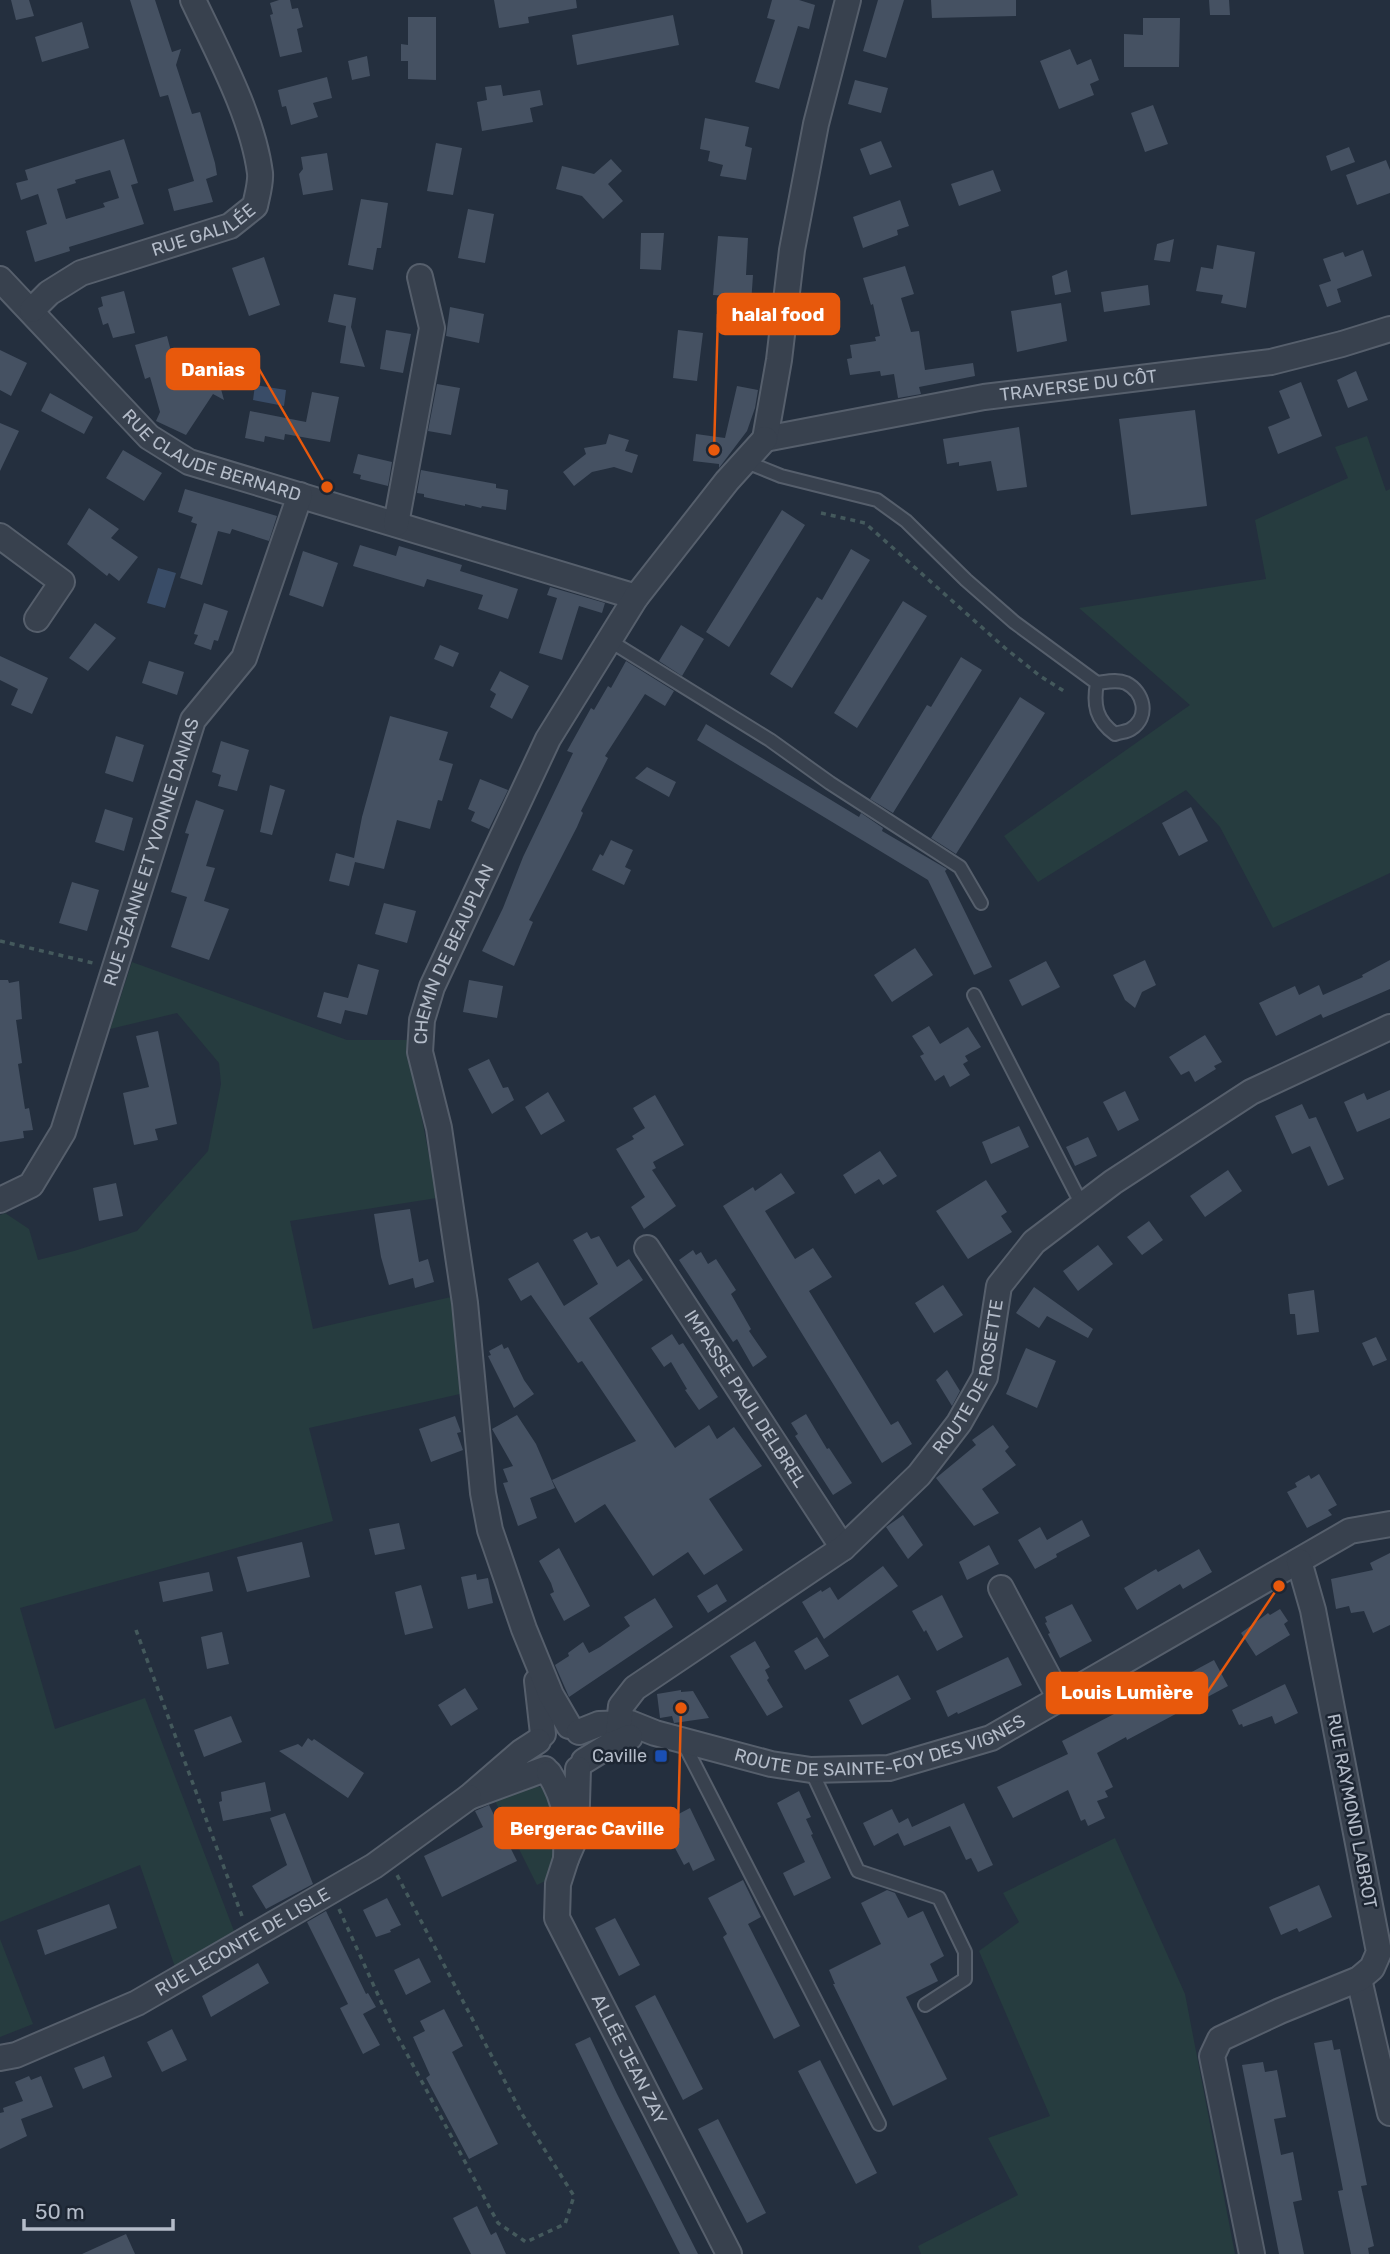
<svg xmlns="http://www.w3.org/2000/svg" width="1390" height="2254" font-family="Rubik,sans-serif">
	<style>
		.green { fill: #263c3f }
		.water { fill: #394c67 }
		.building { fill: #455162; fill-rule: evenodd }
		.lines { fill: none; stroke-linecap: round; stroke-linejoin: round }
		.lane-casing { stroke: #565f6c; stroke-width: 16 }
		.street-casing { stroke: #565f6c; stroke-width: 28 }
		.path { stroke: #44595c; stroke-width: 3.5; stroke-dasharray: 5 5; stroke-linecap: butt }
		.lane { stroke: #38414e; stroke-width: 12 }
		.street { stroke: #38414e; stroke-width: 24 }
		.transit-dot { fill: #1a4fb4; stroke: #1d2633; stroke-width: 2.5 }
		.labels { text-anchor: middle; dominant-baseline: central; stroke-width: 5; stroke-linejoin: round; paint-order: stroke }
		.street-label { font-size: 18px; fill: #b4bcc9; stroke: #1d2633 }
		.poi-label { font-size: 18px; fill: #b4bcc9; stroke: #1d2633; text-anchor: end }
		.leader { fill: none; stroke: #e8590c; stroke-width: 2.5 }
		.callout-dot { fill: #e8590c; stroke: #1d2633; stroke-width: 2.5 }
		.callout { fill: #e8590c; stroke: #e8590c; stroke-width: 2.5 }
		.callout-label { font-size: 19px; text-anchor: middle; font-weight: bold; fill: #fff }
	</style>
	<rect width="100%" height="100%" fill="#242f3e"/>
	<path class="green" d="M1367,436L1386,491L1390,489V873L1273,928L1220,827L1186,790L1038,882L1004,836L1190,705L1079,608L1266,579L1255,520L1348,478L1335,447Z
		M132,962L347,1040H407L437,1198L290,1221L313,1329L451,1297L460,1394L309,1428L333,1521L20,1608L55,1729L145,1698L234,1931L175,1967L140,1865L0,1922V1215L5,1213L29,1229L38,1260L74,1251L137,1231L208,1151L221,1084L219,1063L177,1013L110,1029Z
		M528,1786L542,1787L548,1794L559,1840L545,1881L537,1885L495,1801Z
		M1115,1838L1185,1994L1235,2254H921L918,2246L1018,2195L988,2138L1050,2116L979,1951L1019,1922L1003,1893Z
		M0,1939L33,2024L0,2037Z"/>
	<path class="water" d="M255,385L286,390L284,406L253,400Z
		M158,568L176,573L165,608L147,603Z"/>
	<path class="building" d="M11,0H29L34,16L16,20Z
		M130,0H155L172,52L181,49L176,65L192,114L200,112L215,163L217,175L206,179L213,202L174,211L168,189L194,181L168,95L160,97Z
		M279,0H290L292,9L298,8L303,27L297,29L302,52L280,57L270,15L273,14L270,3Z
		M494,0H576L577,8L528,17L529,23L499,28Z
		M772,0H799L815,5L809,29L798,26L779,89L755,82L775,20L767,18Z
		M878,0H904L886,58L863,51Z
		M931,0H1016V16L932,18Z
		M1209,0H1229L1230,15H1210Z
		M673,15L679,45L577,65L572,35Z
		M408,17H436V80L408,79V61H401V44L408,45Z
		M1143,18H1180L1179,67H1124V34L1143,35Z
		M82,22L89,48L42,62L35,37Z
		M1070,49L1077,65L1091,59L1099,80L1090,84L1094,95L1059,109L1040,61Z
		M367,56L370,76L352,80L348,61Z
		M327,77L332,98L313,103L318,117L291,125L286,106L282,107L278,90Z
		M855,80L888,88L881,113L848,104Z
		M501,85L503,96L540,90L543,105L530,108L533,122L482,131L477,102L487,100L485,87Z
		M1153,105L1168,144L1145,152L1131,113Z
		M705,118L749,127L745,146L752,148L746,180L720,176L723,165L708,161L710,151L700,149Z
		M124,139L138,183L131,185L144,224L69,247L70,251L35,262L26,231L47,224L38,194L21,200L16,183L28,180L25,170ZM110,170L119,198L103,203L105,207L66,219L57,189L76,183L75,180Z
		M881,141L892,167L870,175L860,149Z
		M436,143L462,148L453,195L427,191Z
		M1349,147L1355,162L1331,171L1326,156Z
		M327,153L333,190L303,195L299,174L303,169L301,157Z
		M611,159L622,171L608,184L623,201L603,219L582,196L556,189L562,166L594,174Z
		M1386,160L1390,170V193L1357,205L1346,175Z
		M993,170L1001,191L959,206L951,184Z
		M361,199L388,203L381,248H377L373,270L348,265Z
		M900,200L909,226L897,230L898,235L863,248L853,217Z
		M468,209L494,214L485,263L458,258Z
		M641,233H664L661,270L640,269Z
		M718,236L748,238L746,275H753L751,304L729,303V296L713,295Z
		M1174,239L1170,262L1154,260L1157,244Z
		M1217,245L1255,252L1246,308L1221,303L1223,295L1196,291L1201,267L1213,269Z
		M1363,250L1372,276L1337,289L1341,302L1327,307L1319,285L1331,281L1323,259L1343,252L1345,257Z
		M264,257L280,305L249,316L232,268Z
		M905,266L914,294L901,298L911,332L919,331L925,370L973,363L975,376L919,387L921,394L898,398L894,374L881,376L880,371L850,375L847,359L852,358L850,345L876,341L875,337L880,336L873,304L871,305L863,278Z
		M1067,270L1071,292L1055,295L1052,276Z
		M1148,285L1150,305L1104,312L1101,292Z
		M124,291L135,333L113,338L108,323L103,325L98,308L103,306L101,297Z
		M334,294L356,298L351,327L365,367L340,363L346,326L328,322Z
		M1061,303L1067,341L1017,352L1011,311Z
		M450,307L484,314L479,343L446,336Z
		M386,330L411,334L403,373L380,369Z
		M678,330L703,333L697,381L673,378Z
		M167,336L179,382L216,371L224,400L213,394L186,435L156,421L160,412L150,377L145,379L135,345Z
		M0,350L27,363L11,396L0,390Z
		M1356,371L1368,400L1348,408L1337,380Z
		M1301,382L1322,436L1278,454L1268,427L1290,418L1279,391Z
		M437,384L460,388L451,435L428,431Z
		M737,386L758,390L755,408L747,431L719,468V464L693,461L696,434L725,438Z
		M312,392L339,397L330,442L285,434L284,440L265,436L264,442L245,438L250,411L306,422Z
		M50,393L93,417L84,434L41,411Z
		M1195,410L1207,506L1131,515L1119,419Z
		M0,423L19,431L0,471Z
		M1019,427L1027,487L997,491L991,461L959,466V462L947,464L943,439Z
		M609,434L629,440L625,451L638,455L632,473L614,467L592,472L574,486L563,472L586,454L584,448L606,444Z
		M123,450L162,473L144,501L106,478Z
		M358,454L392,462L388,486L360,479L361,475L353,473Z
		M421,470L496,484V488L508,490L506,510L482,506L481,508L465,504V506L424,497V494L417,493Z
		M185,489L277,516L269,541L232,529L230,534L218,531L202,585L180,578L197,524L191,522L193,517L178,512Z
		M89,508L119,529L111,538L138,557L119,581L109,573L107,576L67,544Z
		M782,510L805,525L729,647L706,632Z
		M360,545L396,556L399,546L462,565L460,571L518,589L508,619L478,609L483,595L427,579L424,587L353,566Z
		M851,549L870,560L792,688L770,674L817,597L822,600Z
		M303,551L338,563L323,607L289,595Z
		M550,587L605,603L602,613L579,606L562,660L539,653L557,598L547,595Z
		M903,601L927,616L857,728L834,713Z
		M204,603L228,611L218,641L214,640L211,650L194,644L198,635L194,634Z
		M95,623L116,638L88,671L69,658Z
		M681,625L704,639L682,676L659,661Z
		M440,645L459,653L453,667L434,659Z
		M0,656L48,678L32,714L11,705L18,689L0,680Z
		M961,657L982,670L893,813L870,799L927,705L931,707Z
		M149,661L184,672L177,695L142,683Z
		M626,661L674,691L665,706L645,694L605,756L608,758L581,811L583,813L577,827L529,920L533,922L514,966L482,951L503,908L523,857L573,753L567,751L591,708L594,710L608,686L611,688Z
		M500,671L529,686L512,719L490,707L496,694L490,690Z
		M1020,697L1045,713L956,854L931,838Z
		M390,716L448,732L439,760L453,764L442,801L438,800L430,829L397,820L384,869L355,862L349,886L329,881L336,853L354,858L362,817Z
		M706,724L859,817L861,813L883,828L882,831L947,869L945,871L992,967L974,975L928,880L697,740Z
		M116,736L144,745L133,782L105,773Z
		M221,741L249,750L237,791L218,786L221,775L212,772Z
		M647,767L676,782L669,797L635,778Z
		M480,779L508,790L489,829L471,821L475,812L468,809Z
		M270,785L285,790L272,835L260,832Z
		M196,800L224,810L206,866L215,868L204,901L229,909L209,960L171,947L187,897L171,892L189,834L185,833Z
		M1191,807L1208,841L1179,856L1162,823Z
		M105,809L133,818L124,851L95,842Z
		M611,840L633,850L625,867L631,870L624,885L592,870L600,854L603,856Z
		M72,882L99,890L87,931L59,923Z
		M384,903L416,911L407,943L375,934Z
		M915,948L933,975L892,1002L874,975Z
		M1145,960L1156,985L1142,992L1135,1008L1125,1000L1113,975Z
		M1390,960V989L1323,1018L1321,1014L1276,1036L1259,1003L1295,986L1299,995L1319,985L1323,995L1363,977L1362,975Z
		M1046,961L1060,987L1022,1006L1009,980Z
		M358,964L379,970L367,1015L345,1010L341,1024L317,1017L324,992L348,998Z
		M0,980H8L9,983L19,981L22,1019L16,1020L22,1063L18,1064L25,1109L29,1108L33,1130L23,1131L24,1138L0,1142Z
		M469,980L503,986L497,1018L463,1012Z
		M929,1026L940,1044L968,1027L981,1047L965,1056L968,1061L963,1064L970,1075L950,1087L944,1075L935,1081L920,1056L924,1054L912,1036Z
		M158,1031L177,1124L155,1129L158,1140L134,1145L123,1093L149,1087L136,1036Z
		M1205,1035L1222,1062L1214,1066L1216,1069L1195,1082L1189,1071L1181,1075L1169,1057Z
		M489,1059L503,1088L508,1087L514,1100L492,1114L468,1069Z
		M1390,1090V1118L1357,1132L1344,1102L1364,1093L1367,1100Z
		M1125,1091L1139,1120L1118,1131L1103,1102Z
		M548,1092L565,1121L541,1135L525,1107Z
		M655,1095L684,1145L653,1162L656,1168L652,1170L676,1206L644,1229L631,1207L645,1197L616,1149L634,1139L632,1136L645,1128L633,1108Z
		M1302,1104L1309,1119L1316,1117L1344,1179L1328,1186L1310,1146L1292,1154L1275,1116Z
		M1019,1126L1029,1147L991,1164L982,1142Z
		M1088,1137L1097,1156L1075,1166L1066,1147Z
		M880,1151L897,1176L883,1185L879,1179L855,1194L843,1175Z
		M1228,1170L1242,1191L1205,1217L1190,1196Z
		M781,1173L795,1193L765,1211L795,1259L813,1248L832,1277L809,1291L891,1425L898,1421L912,1444L882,1463L723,1206L753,1187L755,1191Z
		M986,1180L1007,1212L1001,1216L1012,1232L968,1259L936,1211Z
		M116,1183L123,1216L99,1221L93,1188Z
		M410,1209L419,1262L428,1259L434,1282L415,1288L413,1278L389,1285L381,1257L374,1214Z
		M1149,1221L1163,1240L1142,1255L1127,1237Z
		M587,1232L591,1239L599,1236L617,1267L629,1259L643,1280L589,1318L675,1448L709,1425L717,1439L734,1427L762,1466L709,1499L743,1550L704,1575L688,1552L653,1576L605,1504L575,1523L552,1480L636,1441L582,1361L578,1363L531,1295L521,1301L508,1279L538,1262L564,1306L598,1284L573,1240Z
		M1098,1245L1113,1264L1078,1291L1063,1271Z
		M693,1250L696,1255L701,1252L708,1264L716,1259L736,1290L731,1294L751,1329L749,1331L767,1357L753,1367L737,1339L733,1342L725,1330L679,1260Z
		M943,1285L963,1315L934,1333L915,1303Z
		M1034,1287L1093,1329L1088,1338L1047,1316L1039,1328L1016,1313Z
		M1314,1290L1319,1332L1297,1335L1295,1314H1290L1288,1294Z
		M672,1334L679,1345L683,1343L718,1397L699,1410L685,1390L687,1389L671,1362L664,1367L651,1348Z
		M1376,1337L1387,1360L1373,1366L1362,1343Z
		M502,1344L504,1349L508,1347L524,1380L534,1394L514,1408L488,1356L491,1355L489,1351Z
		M1026,1348L1056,1361L1037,1408L1006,1394Z
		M947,1370L960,1391L952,1406L936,1380Z
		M806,1414L827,1449L829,1448L852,1483L833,1495L795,1436L798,1434L791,1423Z
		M517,1415L536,1444L555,1488L530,1498L537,1518L518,1526L503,1483L508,1482L503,1469L513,1466L492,1429Z
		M455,1416L461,1432L457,1433L463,1450L431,1462L419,1429Z
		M993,1425L1009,1447L1005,1451L1016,1465L982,1489L999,1513L974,1526L936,1478L976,1445L972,1440Z
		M1319,1474L1337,1505L1328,1510L1332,1515L1307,1528L1287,1492L1297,1487L1295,1483L1309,1475L1311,1479Z
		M903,1515L923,1545L908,1559L886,1527Z
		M1082,1520L1090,1536L1056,1554L1057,1557L1035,1569L1018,1540L1040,1527L1047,1540Z
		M399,1523L405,1549L375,1555L369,1529Z
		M302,1542L310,1577L247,1592L237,1557Z
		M989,1545L999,1564L967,1580L959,1562Z
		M559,1548L590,1606L564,1621L550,1594L554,1592L551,1583L539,1561Z
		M1199,1549L1212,1572L1183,1589L1180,1584L1137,1610L1124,1588L1156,1569L1158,1572Z
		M1390,1553V1625L1373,1633L1364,1611L1351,1613L1349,1606L1336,1609L1331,1579L1373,1570L1370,1563Z
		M883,1566L898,1586L824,1639L802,1602L821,1590L822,1592L830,1587L838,1600Z
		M209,1572L213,1591L163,1602L159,1582Z
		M476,1574L477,1580L488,1578L493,1603L468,1609L461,1577Z
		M717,1584L727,1601L708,1613L697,1596Z
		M421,1585L433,1628L405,1635L395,1592Z
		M942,1595L963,1637L937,1651L926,1630L924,1632L912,1611Z
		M655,1598L673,1627L569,1697L555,1665L569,1656L568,1653L583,1642L589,1653L600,1647L630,1626L624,1617Z
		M1072,1604L1092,1641L1060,1658L1048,1634L1050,1633L1045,1623L1047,1622L1045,1617Z
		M1280,1609L1288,1621L1284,1624L1290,1635L1256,1656L1241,1633L1268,1613L1270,1615Z
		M222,1632L229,1664L207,1669L201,1637Z
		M817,1637L829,1656L805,1670L794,1651Z
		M755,1641L770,1667L765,1670L769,1678L767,1680L783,1707L767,1716L730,1656Z
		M1008,1657L1022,1685L958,1714L957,1712L948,1717L936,1691Z
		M1214,1660L1228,1686L1127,1740L1126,1737L1097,1753L1113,1787L1105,1791L1108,1797L1097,1801L1105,1818L1088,1826L1085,1819L1081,1821L1068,1790L1013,1818L997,1787L1068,1754L1062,1741L1114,1714L1112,1710L1131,1700L1134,1703Z
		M898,1675L911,1699L862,1725L849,1700Z
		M1285,1684L1298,1713L1275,1724L1272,1716L1243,1727L1242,1724L1239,1725L1232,1710Z
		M465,1688L478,1709L451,1726L438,1705Z
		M681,1690V1692L693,1691L709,1718L674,1723L672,1716L660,1718L657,1694Z
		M231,1716L242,1742L204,1757L194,1730Z
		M308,1738L312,1741L314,1739L364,1773L348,1798L279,1751L298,1744L302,1747Z
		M265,1782L271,1811L223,1821L219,1802L222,1801L221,1792Z
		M799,1791L811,1817L806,1819L813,1834L811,1835L831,1878L794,1896L783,1873L805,1862L777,1803Z
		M964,1803L993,1865L978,1872L971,1858L966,1860L950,1826L904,1846L898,1833L874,1846L863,1823L892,1809L899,1823L908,1818L912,1827Z
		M489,1805L517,1861L442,1897L424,1856L483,1827L475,1811Z
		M690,1808L715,1860L693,1871L689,1862L684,1865L666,1831L673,1827L669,1819Z
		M285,1813L313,1884L266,1909L252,1886L287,1865L270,1818Z
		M743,1880L761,1917L748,1924L800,2026L774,2039L723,1937L727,1934L708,1898Z
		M1319,1885L1332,1917L1299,1932L1297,1928L1281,1935L1269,1907Z
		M887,1890L895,1893L908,1918L923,1911L944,1956L930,1964L938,1981L906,1997L947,2079L893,2106L833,1984H835L829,1970L881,1944L861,1903Z
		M387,1898L401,1925L390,1930L391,1932L376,1937L363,1910Z
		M109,1904L117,1928L45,1955L37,1930Z
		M326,1911L366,1994L368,1993L376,2007L363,2014L380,2045L363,2054L340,2008L348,2004L307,1922Z
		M615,1918L640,1965L619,1976L595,1928Z
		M419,1958L431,1982L406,1995L394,1970Z
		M258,1963L269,1983L211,2017L202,1996Z
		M655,1995L703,2089L683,2100L635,2006Z
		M444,2009L463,2046L452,2052L498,2144L469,2159L426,2078L430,2075L413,2037L425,2031L420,2021Z
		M172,2029L187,2060L162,2072L147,2042Z
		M590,2037L617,2094L698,2254H680L612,2120L575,2044Z
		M1332,2040L1334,2050L1340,2049L1367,2185L1361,2186L1374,2246L1368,2248L1369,2254H1351L1338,2191L1343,2190L1314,2043Z
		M104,2056L112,2077L83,2089L74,2068Z
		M820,2060L877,2173L856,2184L798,2071Z
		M1263,2062L1265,2072L1277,2070L1286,2117L1274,2119L1281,2155L1293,2152L1302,2200L1293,2202L1304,2254H1279L1242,2065Z
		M29,2076L31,2080L41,2076L53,2107L21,2119L27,2136L0,2149V2113L4,2112L3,2108L23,2101L15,2082Z
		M718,2119L766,2213L747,2223L698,2129Z
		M477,2206L491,2235L496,2232L506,2254H471L453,2218Z
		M126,2234L135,2254H82Z"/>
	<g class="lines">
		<g class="lane-casing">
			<path id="lane" d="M744,461L781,476L877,500L906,521L966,580L1014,622L1097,683C1093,705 1096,720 1115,734C1120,732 1127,732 1131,729C1150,717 1144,692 1126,683C1117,679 1106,682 1097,683
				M610,641L770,740L830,783L960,867L981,903
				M974,995L1082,1205
				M683,1742L879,2124
				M811,1770L858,1871L939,1898L965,1952V1979L925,2005"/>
		</g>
		<g class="street-casing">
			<g id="street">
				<path id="s1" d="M0,279L149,437L189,462L636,597"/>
				<path id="s2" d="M32,310L49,293L81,273L230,226L255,206C257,196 261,183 260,173C253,117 217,51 193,0"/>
				<path id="s3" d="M765,439L984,397L1271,362L1342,344L1390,329"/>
				<path d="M765,439L779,360L792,250L816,124L848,0"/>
				<path d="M396,524L432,328L420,277"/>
				<path d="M0,536L62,582L37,619"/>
				<path id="s4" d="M0,1200L31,1185L63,1132L193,720L244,658L300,495"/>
				<path id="s5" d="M647,1248L843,1548"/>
				<path d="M1001,1588L1060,1699"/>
				<path d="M537,1681L543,1734"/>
				<path id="s6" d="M569,1726L551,1695L524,1629L490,1530L483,1493L465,1303L439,1128L420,1052L422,1020L432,987L548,739L636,597L727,481L765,439"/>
				<path id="s7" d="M579,1732L599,1724L630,1723L655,1733L771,1764L811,1770L889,1768L991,1738L1350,1531L1390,1524"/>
				<path d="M538,1741L521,1752L469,1797L545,1769"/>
				<path id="s8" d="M617,1742L621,1706L635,1688L843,1548L919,1475L959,1423L985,1377L999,1286L1034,1242L1113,1182L1251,1092L1390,1027"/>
				<path d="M584,1761L610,1745L630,1737"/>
				<path d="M549,1773C568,1803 567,1825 566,1859L576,1836L578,1769"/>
				<path id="s9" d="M566,1859L558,1884L557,1918L729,2254"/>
				<path d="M1359,1979L1390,2113"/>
				<path id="s10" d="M0,2058L16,2055L137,2003L374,1866L469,1797"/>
				<path d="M1252,2254L1212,2056L1220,2039L1280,2011L1359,1979L1372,1968L1379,1952L1313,1610L1299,1561"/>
			</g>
		</g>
		<path class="path" d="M821,513L865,523L1005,648L1040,676L1067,693
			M0,941L93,963
			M136,1630L242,1916
			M339,1909L393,2028L498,2223L526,2242L565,2224L574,2196L522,2114L397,1875"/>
		<use href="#lane" class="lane"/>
		<use href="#street" class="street"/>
	</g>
	<rect class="transit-dot" x="654" y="1749" width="14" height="14" rx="3.5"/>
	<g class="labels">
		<g class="street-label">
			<text stroke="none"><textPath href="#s2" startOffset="192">RUE GALILÉE</textPath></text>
			<text stroke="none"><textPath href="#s3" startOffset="318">TRAVERSE DU CÔT</textPath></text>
			<text stroke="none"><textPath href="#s1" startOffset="282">RUE CLAUDE BERNARD</textPath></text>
			<text stroke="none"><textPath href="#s4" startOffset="390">RUE JEANNE ET YVONNE DANIAS</textPath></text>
			<text stroke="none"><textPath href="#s6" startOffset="800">CHEMIN DE BEAUPLAN</textPath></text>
			<text stroke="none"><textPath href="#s8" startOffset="528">ROUTE DE ROSETTE</textPath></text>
			<text stroke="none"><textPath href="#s5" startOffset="180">IMPASSE PAUL DELBREL</textPath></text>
			<text stroke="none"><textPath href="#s7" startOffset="312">ROUTE DE SAINTE-FOY DES VIGNES</textPath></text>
			<text transform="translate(1352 1811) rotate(79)">RUE RAYMOND LABROT</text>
			<text stroke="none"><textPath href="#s10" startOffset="270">RUE LECONTE DE LISLE</textPath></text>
			<text stroke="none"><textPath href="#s9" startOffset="219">ALLÉE JEAN ZAY</textPath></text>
		</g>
		<g class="poi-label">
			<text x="647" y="1756">Caville</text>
		</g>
	</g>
	<path class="leader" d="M714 450L718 314M327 487L259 369M1279 1586L1207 1693M681 1708L678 1828"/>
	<g class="callout-dot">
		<circle cx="714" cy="450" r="7"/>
		<circle cx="327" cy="487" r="7"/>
		<circle cx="1279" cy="1586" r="7"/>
		<circle cx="681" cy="1708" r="7"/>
	</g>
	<g class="callout">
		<rect x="718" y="294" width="121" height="40" rx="7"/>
		<rect x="167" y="349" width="92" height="40" rx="7"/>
		<rect x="1047" y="1673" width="160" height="40" rx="7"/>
		<rect x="495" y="1808" width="183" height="40" rx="7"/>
	</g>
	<g class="callout-label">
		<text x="778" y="321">halal food</text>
		<text x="213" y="376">Danias</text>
		<text x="1127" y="1699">Louis Lumière</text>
		<text x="587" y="1835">Bergerac Caville</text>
	</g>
	<path d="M24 2219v10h149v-10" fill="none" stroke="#b4bcc9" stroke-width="3.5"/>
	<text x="35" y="2219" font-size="21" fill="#b4bcc9" stroke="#1d2633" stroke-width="5" paint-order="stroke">50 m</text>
</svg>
